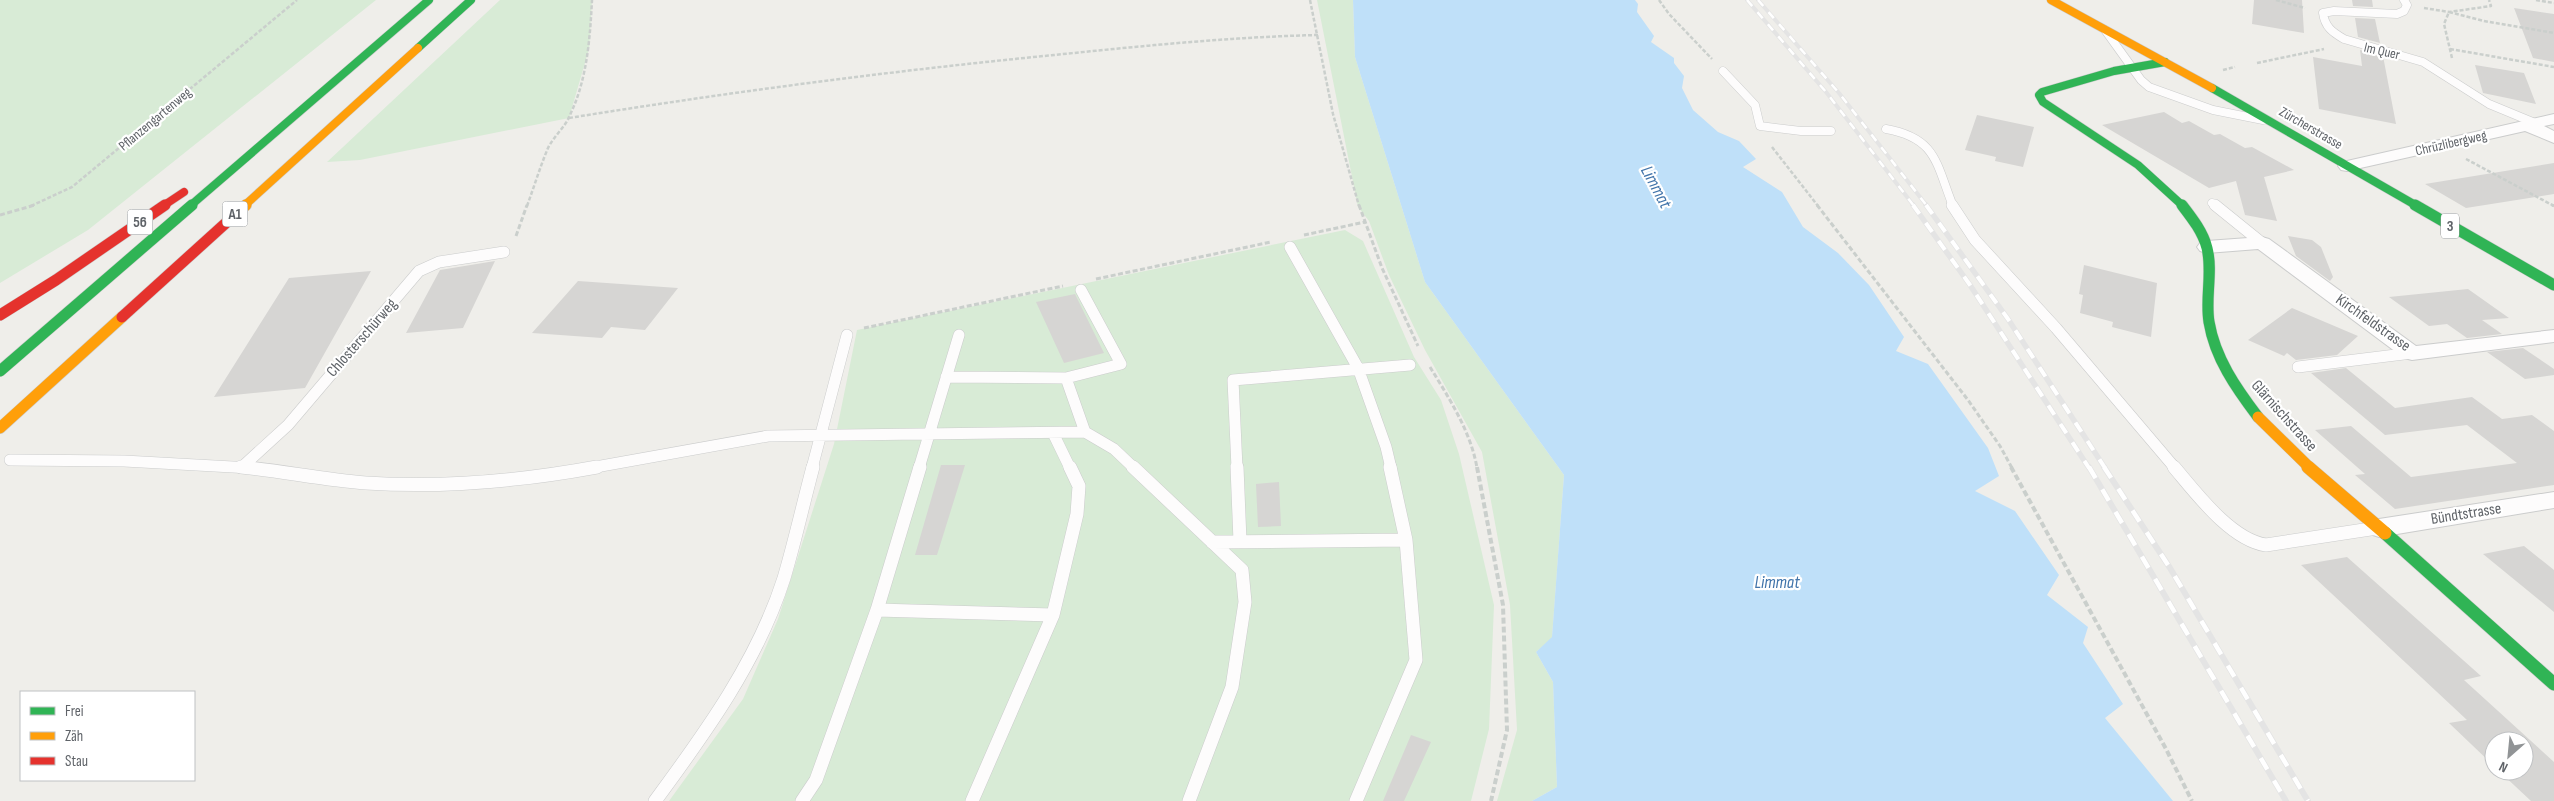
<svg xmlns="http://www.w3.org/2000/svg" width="2554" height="801" font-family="'Sofia Sans Condensed',sans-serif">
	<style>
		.green { fill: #d8ebd6 }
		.water { fill: #bfe0f9 }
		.building { fill: #d6d5d3 }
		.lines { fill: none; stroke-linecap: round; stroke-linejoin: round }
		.lane-far2-casing { stroke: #cbcccc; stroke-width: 9 }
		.lane-far1-casing { stroke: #cbcccc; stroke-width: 12 }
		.lane-casing { stroke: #cbcccc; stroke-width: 14 }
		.street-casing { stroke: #cbcccc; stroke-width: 2 }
		.fast-far2-casing { stroke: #cacacb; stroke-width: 9 }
		.fast-far1-casing { stroke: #cacacb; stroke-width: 12 }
		.fast-casing { stroke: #cacacb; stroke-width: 14 }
		.slow-far2-casing { stroke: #cacacb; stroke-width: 9 }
		.slow-far1-casing { stroke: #cacacb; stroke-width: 12 }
		.slow-casing { stroke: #cacacb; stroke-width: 14 }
		.jam-far1-casing { stroke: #cacacb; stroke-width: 9 }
		.jam-casing { stroke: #cacacb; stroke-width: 12 }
		.path-far2 { stroke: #cacfcc; stroke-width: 2.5; stroke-dasharray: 4 2; stroke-linecap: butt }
		.path-far1 { stroke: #cacfcc; stroke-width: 3; stroke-dasharray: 5 2.5; stroke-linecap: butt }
		.path { stroke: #cacfcc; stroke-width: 4; stroke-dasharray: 6 3; stroke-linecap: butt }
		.lane-far2 { stroke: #fdfcfc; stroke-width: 8 }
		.lane-far1 { stroke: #fdfcfc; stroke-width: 11 }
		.lane { stroke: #fdfcfc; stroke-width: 13 }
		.street { fill: #fdfcfc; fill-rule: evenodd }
		.fast-far2 { stroke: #30b455; stroke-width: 8 }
		.fast-far1 { stroke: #30b455; stroke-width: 11 }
		.fast { stroke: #30b455; stroke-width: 13 }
		.slow-far2 { stroke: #ff9f0a; stroke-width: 8 }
		.slow-far1 { stroke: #ff9f0a; stroke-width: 11 }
		.slow { stroke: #ff9f0a; stroke-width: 13 }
		.jam-far1 { stroke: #e5322d; stroke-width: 8 }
		.jam { stroke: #e5322d; stroke-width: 11 }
		.rail-far2-casing { stroke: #e4e4e4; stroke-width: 4 }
		.rail-far1-casing { stroke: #e4e4e4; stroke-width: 5.5 }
		.rail-casing { stroke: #e4e4e4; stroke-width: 6 }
		.rail-far2 { stroke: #fff; stroke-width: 2.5; stroke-dasharray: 8; stroke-linecap: butt }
		.rail-far1 { stroke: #fff; stroke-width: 4; stroke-dasharray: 11; stroke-linecap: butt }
		.rail { stroke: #fff; stroke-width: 4.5; stroke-dasharray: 13; stroke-linecap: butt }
		.labels { text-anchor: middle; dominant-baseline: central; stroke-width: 4.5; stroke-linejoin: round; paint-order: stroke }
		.far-street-label { font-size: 14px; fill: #5f6368; stroke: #fff }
		.shield { fill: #fff; stroke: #8f9295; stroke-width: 1 }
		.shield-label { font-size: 15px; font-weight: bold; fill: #5f6368 }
		.street-label { font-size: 16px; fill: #5f6368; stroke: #fff }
		.water-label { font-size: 18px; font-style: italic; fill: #4174aa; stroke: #fff }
	</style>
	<rect width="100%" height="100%" fill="#efeeea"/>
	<path class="green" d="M0,0H376L88,230L0,283Z
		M500,0H592L589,49L569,118L360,160L327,162Z
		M1317,0H1353L1355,57L1425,282L1564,475L1552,638L1536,652L1553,682L1557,787L1532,801H1497L1517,730L1510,605L1482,452L1425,350L1389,275L1369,221L1358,207Z
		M1345,230L1363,241L1414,357L1441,400L1459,454L1494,605L1489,729L1471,801H669L743,699L778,619L834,444L857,330Z"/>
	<path class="water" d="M1353,0H1635L1638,4L1637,12L1654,36L1651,42L1674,58V63L1684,76L1682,88L1693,110L1718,132L1739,141L1756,159L1743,167L1782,192L1803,227L1838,253L1869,285L1904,337L1896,351L1928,364L1988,448L1999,476L1975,491L2015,511L2059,575L2047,595L2088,627L2083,643L2123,704L2105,718L2173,801H1532L1557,787L1553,682L1536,652L1552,637L1564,475L1425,282L1355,57Z"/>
	<path class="building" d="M2254,0H2302L2304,33L2252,24Z
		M2352,0H2372L2373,7L2353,6Z
		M2514,8L2554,14V62L2533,58Z
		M2355,18L2375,19L2380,43L2358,37Z
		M2360,50L2383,56L2396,124L2319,109L2313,57L2362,66Z
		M2475,65L2524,73L2536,104L2483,93Z
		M2164,112L2182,123L2189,121L2214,135L2220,134L2245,148L2252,147L2294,170L2264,177L2277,221L2245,215L2236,181L2209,188L2102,125Z
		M1977,115L2034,127L2023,167L1995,161L1996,157L1965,150Z
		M2554,163V194L2466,208L2425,184Z
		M2288,236L2312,240L2321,247L2333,277L2330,281L2296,256Z
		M495,261L463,328L406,333L440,270Z
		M2084,265L2157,283L2151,337L2112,327L2113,322L2080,313L2083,295L2079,294Z
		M371,271L305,388L214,397L289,278Z
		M578,281L678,288L645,330L611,327L602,338L532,333Z
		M2468,289L2509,318L2482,320L2502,334L2467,338L2447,324L2429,326L2389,297Z
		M1075,294L1104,353L1064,363L1036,302Z
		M2292,308L2358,336L2337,355L2296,360L2287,353L2284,356L2248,340Z
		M2523,348L2554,369V375L2525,379L2487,352Z
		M2346,368L2395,408L2472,397L2502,419L2532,415L2554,431V485L2395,509L2355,475L2365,474L2315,430L2351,426L2411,477L2517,463L2467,425L2385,435L2311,373Z
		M941,465H965L937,555H915Z
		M1279,482L1281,526L1258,527L1256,484Z
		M2524,546L2554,570V612L2483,554Z
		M2347,557L2481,676L2464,680L2554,762V801H2531L2499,771H2524V741H2494V766L2449,723L2467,720L2301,565Z
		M1411,735L1431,742L1404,801H1383Z"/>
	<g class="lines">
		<g class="lane-far2-casing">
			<path id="lane-far2" d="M2404,0L2407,5L2404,11L2397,14L2334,11L2323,13C2325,27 2332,32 2344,39L2423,62L2489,104L2535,123
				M2105,30L2141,80L2149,87L2213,110L2263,120
				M1723,71L1755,105L1760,126L1801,131H1831
				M1886,129C1937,138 1936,164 1953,206
				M2212,203L2216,206"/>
		</g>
		<g class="lane-far1-casing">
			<path id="lane-far1" d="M1952,205L1975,240L2056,328L2175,468
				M2215,205L2262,243
				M1290,247L1358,368L1386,447L1391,468
				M1081,290L1121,364L1066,378L1085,432
				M2298,367L2412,353
				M946,377L1066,378
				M1053,433L1070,468
				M10,460L124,461L251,468
				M242,467L288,425L419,271L439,262L504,252
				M590,468L768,436L1085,432L1114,449L1134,468
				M812,468L847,335
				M919,468L959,335
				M1237,468L1233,380L1410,365"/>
		</g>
		<g class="lane-casing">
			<path id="lane" d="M241,467C283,471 324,480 366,483C443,488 521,481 597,467
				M1133,467L1242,570L1245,602L1232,687L1189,801
				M1237,467L1240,541
				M2174,467C2196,493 2231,540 2266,545L2377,528
				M1212,542L1406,540L1390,467
				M877,610L1053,615
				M655,801C706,732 758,660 784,578C795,541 803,504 813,467
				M802,801L816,780L877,610L920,467
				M972,801L1053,615L1077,514L1079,486L1070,467
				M1356,801L1416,660L1406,540"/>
		</g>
		<g class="street-casing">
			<path id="street" d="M2554,114V124L2544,126L2554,131V143L2525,131L2347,171L2341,170L2338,166L2341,162L2347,161Z
				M2262,237L2269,239L2416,346L2554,330V342L2412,360L2404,358L2258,249L2207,253L2200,251L2197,247L2200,243L2207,241Z
				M2554,492V508L2379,537L2370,534L2367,528L2370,522L2379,519Z"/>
		</g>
		<g class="fast-far2-casing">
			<path id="fast-far2" d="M418,48L471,0
				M2165,62L2114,71L2042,92L2039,95L2043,102L2138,165L2183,206
				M2212,88L2417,206
				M190,206L429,0"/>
		</g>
		<g class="fast-far1-casing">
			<path id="fast-far1" d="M2182,205C2192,218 2203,232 2207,248C2213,272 2205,298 2209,322C2215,358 2236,388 2258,417
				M2415,205L2554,285
				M0,371L192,205"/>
		</g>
		<g class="fast-casing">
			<path id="fast" d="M2385,533L2554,684"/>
		</g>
		<g class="slow-far2-casing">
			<path id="slow-far2" d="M2051,0L2212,88
				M244,206L418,48"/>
		</g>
		<g class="slow-far1-casing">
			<path id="slow-far1" d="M238,212L246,205
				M2258,417L2310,468
				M0,428L122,317"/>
		</g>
		<g class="slow-casing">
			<path id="slow" d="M2308,467L2385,533"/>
		</g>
		<g class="jam-far1-casing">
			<path id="jam-far1" d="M163,206L184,192"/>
		</g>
		<g class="jam-casing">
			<path id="jam" d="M0,315L56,280L165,205
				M122,317L238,212"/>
		</g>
		<path class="path-far2" d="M1310,0L1333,114L1359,206
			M1659,0L1669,14L1712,59
			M2276,0L2305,8
			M2536,0L2554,3
			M2424,8L2449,12L2491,6L2489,0
			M2450,49L2554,67
			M2452,58L2444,24L2449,12L2484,21L2554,33
			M2257,63L2324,49
			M2223,70L2235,67
			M569,118C730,92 891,71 1054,55C1142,46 1230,37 1318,35
			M1772,147L1818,206
			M2466,159L2554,206
			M31,206L72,187L297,0
			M527,206C534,187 540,167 548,148C554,136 565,127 569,117C587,81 590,39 592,0"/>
		<path class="path-far1" d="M1359,205L1382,268L1418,346
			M1817,205L1968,400L2000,446L2012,468
			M2552,205L2554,206
			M0,215L35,205
			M1304,235L1365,222
			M516,236L527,205
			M1096,279L1271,242
			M864,328L1063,286
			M1430,367C1449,398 1471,432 1477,468"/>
		<path class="path" d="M1477,467L1503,605L1507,730L1491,801
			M2011,467L2166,749L2192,801"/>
		<use href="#lane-far2" class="lane-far2"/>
		<use href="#lane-far1" class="lane-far1"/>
		<use href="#lane" class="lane"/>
		<use href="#street" class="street"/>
		<use href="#fast-far2" class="fast-far2"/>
		<use href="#fast-far1" class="fast-far1"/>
		<use href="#fast" class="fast"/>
		<use href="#slow-far2" class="slow-far2"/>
		<use href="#slow-far1" class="slow-far1"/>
		<use href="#slow" class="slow"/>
		<use href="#jam-far1" class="jam-far1"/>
		<use href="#jam" class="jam"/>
		<g class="rail-far2-casing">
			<path id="rail-far2" d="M1747,0L1826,92L1914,206
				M1758,0L1839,93L1927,206"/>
		</g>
		<g class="rail-far1-casing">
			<path id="rail-far1" d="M1913,205L1970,285L2089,468
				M1926,205L2008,319L2105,468"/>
		</g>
		<g class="rail-casing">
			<path id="rail" d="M2089,467L2286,801
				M2104,467L2170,568L2308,801"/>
		</g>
		<use href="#rail-far2" class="rail-far2"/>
		<use href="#rail-far1" class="rail-far1"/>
		<use href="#rail" class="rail"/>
	</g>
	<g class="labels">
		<g class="far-street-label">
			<text transform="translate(2382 51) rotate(13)">Im Quer</text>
			<text transform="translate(155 119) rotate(-40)">Pflanzengartenweg</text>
			<text transform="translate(2311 128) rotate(30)">Zürcherstrasse</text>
			<text transform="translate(2451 143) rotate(-13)">Chrüzlibergweg</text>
		</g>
		<g class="shield">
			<rect x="222.5" y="201.5" width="25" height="25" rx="4"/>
			<rect x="127.5" y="209.5" width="25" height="25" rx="4"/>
			<rect x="2441" y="213.5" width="18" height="25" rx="4"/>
		</g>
		<g class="shield-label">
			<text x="235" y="214">A1</text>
			<text x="140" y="222">56</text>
			<text x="2450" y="226">3</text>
		</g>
		<g class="street-label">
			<text transform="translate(2373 323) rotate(35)">Kirchfeldstrasse</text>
			<text transform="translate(362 338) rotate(-49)">Chlosterschürweg</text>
			<text transform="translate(2284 416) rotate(48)">Glärnischstrasse</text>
			<text transform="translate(2466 514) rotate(-9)">Bündtstrasse</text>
		</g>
		<g class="water-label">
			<text transform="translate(1656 187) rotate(62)">Limmat</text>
			<text x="1777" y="582">Limmat</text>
		</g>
	</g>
	<rect x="20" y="691" width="175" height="90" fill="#ffffff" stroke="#bfc1c3"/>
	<rect x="30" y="707" width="25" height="8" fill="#30b455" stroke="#bfc1c3"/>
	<text x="65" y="716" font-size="15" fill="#5f6368">Frei</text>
	<rect x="30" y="732" width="25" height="8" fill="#ff9f0a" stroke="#bfc1c3"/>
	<text x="65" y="741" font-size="15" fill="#5f6368">Zäh</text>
	<rect x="30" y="757" width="25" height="8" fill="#e5322d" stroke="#bfc1c3"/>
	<text x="65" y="766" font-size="15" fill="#5f6368">Stau</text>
	<g transform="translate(2509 756) rotate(207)"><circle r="24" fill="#ffffff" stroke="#bfc1c3"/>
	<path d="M0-4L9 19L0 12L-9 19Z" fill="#919496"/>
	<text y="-8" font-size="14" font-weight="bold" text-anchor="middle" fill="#5f6368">N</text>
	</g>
</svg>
